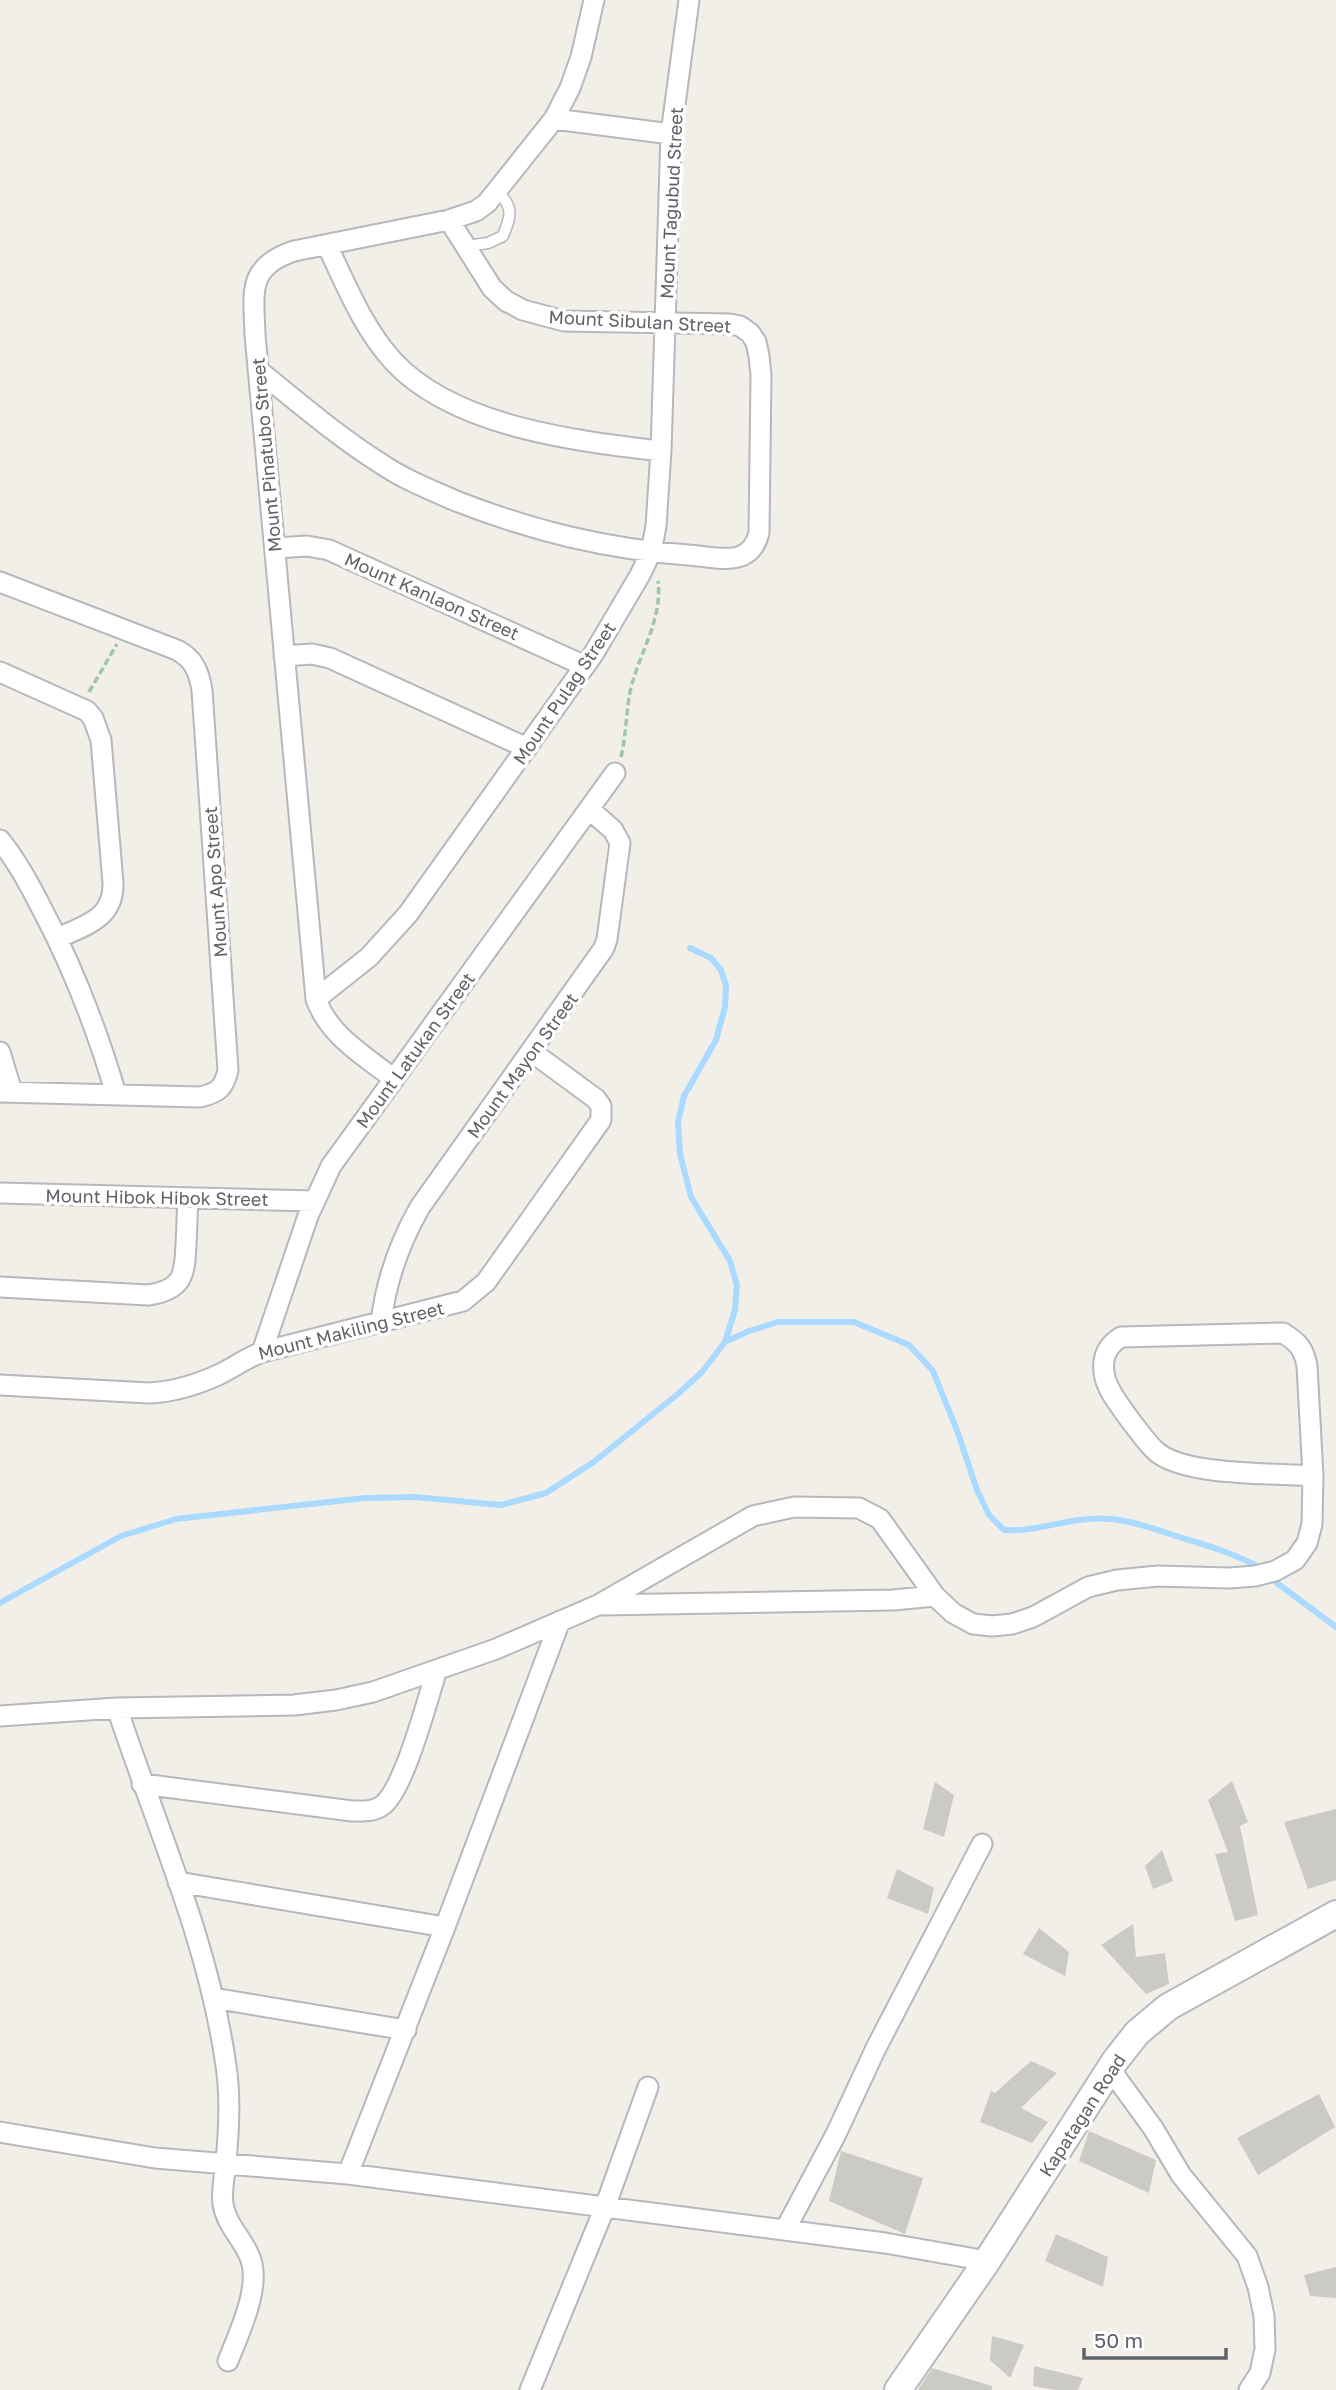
<svg xmlns="http://www.w3.org/2000/svg" width="1336" height="2390" font-family="'Golos Text',sans-serif">
	<style>
		.lines { fill: none; stroke-linecap: round; stroke-linejoin: round }
		.stream { stroke: #aadaff; stroke-width: 6 }
		.building { fill: #cccac5 }
		.lane-casing { stroke: #b5b8bc; stroke-width: 13 }
		.street-casing { stroke: #b5b8bc; stroke-width: 23 }
		.secondary-casing { stroke: #b6babf; stroke-width: 30 }
		.path { stroke: #9cc7a9; stroke-width: 3.5; stroke-dasharray: 7 3.5; stroke-linecap: butt }
		.lane { stroke: #fff; stroke-width: 10 }
		.street { stroke: #fff; stroke-width: 19 }
		.secondary { stroke: #fff; stroke-width: 26 }
		.labels { text-anchor: middle; dominant-baseline: central; stroke-width: 7; stroke-linejoin: round; paint-order: stroke }
		.street-label { font-size: 18px; fill: #5f6368; stroke: #fff }
	</style>
	<rect width="100%" height="100%" fill="#f1efe8"/>
	<g class="lines">
		<path class="stream" d="M725,1342L749,1331L778,1322H854L909,1345L933,1371L958,1433L977,1490L989,1515L1004,1530C1034,1532 1059,1521 1089,1519C1122,1516 1148,1527 1179,1537C1205,1545 1230,1552 1255,1565
			M1273,1580L1336,1627
			M0,1603L121,1536L176,1519L365,1498L415,1497L501,1505L546,1493L595,1461L679,1393L702,1372L725,1342L735,1310L737,1285L730,1261L691,1197L680,1154L678,1122L684,1096L716,1040L725,1007L726,985L721,970L711,958L690,948"/>
	</g>
	<path class="building" d="M1232,1781L1248,1822L1240,1826L1258,1915L1235,1921L1215,1854L1228,1852L1208,1800Z
		M935,1782L954,1795L944,1837L923,1829Z
		M1336,1809V1880L1308,1889L1284,1822Z
		M1162,1850L1173,1881L1153,1889L1145,1866Z
		M897,1869L934,1888L928,1914L887,1898Z
		M1133,1924L1136,1957L1165,1953L1169,1984L1146,1994L1101,1945Z
		M1039,1928L1069,1952L1065,1976L1023,1954Z
		M1031,2061L1057,2073L1021,2108L1048,2122L1032,2143L980,2122L991,2091L995,2093Z
		M1319,2094L1335,2127L1258,2175L1237,2138Z
		M1089,2131L1156,2160L1149,2193L1079,2161Z
		M841,2151L923,2178L905,2234L829,2201Z
		M1056,2234L1108,2257L1103,2287L1045,2261Z
		M1336,2267V2298L1310,2296L1304,2275Z
		M992,2336L1024,2345L1010,2378L990,2360Z
		M1034,2366L1083,2378L1078,2390H1056L1033,2386Z
		M932,2368L992,2386V2390H918Z"/>
	<g class="lines">
		<g class="lane-casing">
			<path id="lane" d="M466,246L488,243L503,236C511,215 514,209 498,191"/>
		</g>
		<g class="street-casing">
			<path id="street" d="M554,119L671,134
				M327,245C346,285 363,328 393,361C454,427 576,441 661,451
				M258,370C298,402 337,436 380,463C403,479 431,490 456,501C533,531 606,549 688,555C717,557 750,569 759,533L761,375L759,356L756,342L750,333L740,326L730,324L564,321L523,310L506,301L492,288L449,220
				M275,548L307,546L329,550L585,666
				M0,582L177,650C194,659 199,672 202,690L228,1070C224,1088 218,1093 200,1097L0,1092
				M284,656L312,654L330,658L527,748
				M0,672L87,711L93,718L101,740L113,883C114,919 85,925 58,938
				M0,840C17,861 30,885 42,909C74,969 97,1030 116,1094
				M316,999L369,957L408,914L594,653L640,575L651,552L656,526L661,451L671,134L689,0
				M0,1052L12,1092
				M394,1079C365,1056 329,1036 316,999L255,335C254,293 246,267 294,251L449,220L476,211L487,203L554,119L570,88L581,57L594,0
				M0,1193L314,1201
				M0,1287L148,1295C183,1290 185,1275 186,1244C187,1228 187,1213 188,1198
				M381,1322C386,1281 400,1242 420,1207L604,948L607,939L620,843L613,830L589,809
				M262,1352L308,1216L331,1166L615,773
				M0,1385L149,1393C173,1392 196,1385 218,1375C233,1368 246,1358 262,1352L463,1301L486,1282L601,1120V1106L596,1099L532,1052
				M601,1605L893,1600L935,1596
				M117,1708C156,1826 209,1943 226,2066C231,2098 229,2130 226,2161C225,2175 221,2190 223,2204C226,2224 241,2237 249,2255C263,2284 239,2333 228,2361
				M0,1716L117,1708L294,1705L336,1700L373,1692L496,1649L598,1605L753,1516L794,1507L859,1508L880,1519L935,1596L953,1613L973,1624L992,1626L1012,1624L1033,1617L1088,1587L1117,1580L1158,1576L1229,1578L1255,1576L1275,1571L1295,1560L1307,1543L1312,1524L1313,1476L1307,1366C1304,1349 1298,1342 1283,1333L1121,1337C1105,1347 1101,1360 1105,1378C1109,1393 1121,1407 1130,1420C1139,1431 1147,1444 1158,1453C1188,1476 1274,1473 1313,1476
				M142,1784L352,1811C363,1811 374,1812 383,1805C405,1787 427,1700 437,1670
				M178,1882L445,1927
				M213,1998L406,2030
				M1110,2069L1153,2128L1181,2175L1247,2256L1258,2287L1264,2316L1265,2349L1260,2373L1249,2390
				M0,2132L155,2158L348,2174L885,2243L987,2261
				M348,2174L445,1927L560,1621
				M785,2230L836,2134L876,2048L982,1844
				M530,2390L605,2207L648,2087"/>
		</g>
		<g class="secondary-casing">
			<path id="secondary" d="M898,2390L987,2261L1115,2061L1137,2033L1168,2007L1336,1914"/>
		</g>
		<path class="path" d="M89,692L117,644
			M621,757C626,736 626,714 630,692C638,655 663,620 658,581"/>
		<use href="#lane" class="lane"/>
		<use href="#street" class="street"/>
		<use href="#secondary" class="secondary"/>
	</g>
	<g class="labels">
		<g class="street-label">
			<text transform="translate(671 203) rotate(-87)">Mount Tagubud Street</text>
			<text transform="translate(640 321) rotate(3)">Mount Sibulan Street</text>
			<text transform="translate(266 455) rotate(-95)">Mount Pinatubo Street</text>
			<text transform="translate(432 596) rotate(24)">Mount Kanlaon Street</text>
			<text transform="translate(564 693) rotate(-56)">Mount Pulag Street</text>
			<text transform="translate(215 882) rotate(-94)">Mount Apo Street</text>
			<text transform="translate(415 1050) rotate(-54)">Mount Latukan Street</text>
			<text transform="translate(522 1065) rotate(-54)">Mount Mayon Street</text>
			<text transform="translate(157 1197) rotate(1)">Mount Hibok Hibok Street</text>
			<text transform="translate(351 1330) rotate(-14)">Mount Makiling Street</text>
			<text transform="translate(1082 2115) rotate(-57)">Kapatagan Road</text>
		</g>
	</g>
	<path d="M1084 2348v10h142v-10" fill="none" stroke="#5f6368" stroke-width="3.5"/>
	<text x="1094" y="2348" font-size="21" fill="#5f6368" stroke="#ffffff" stroke-width="5" paint-order="stroke">50 m</text>
</svg>
